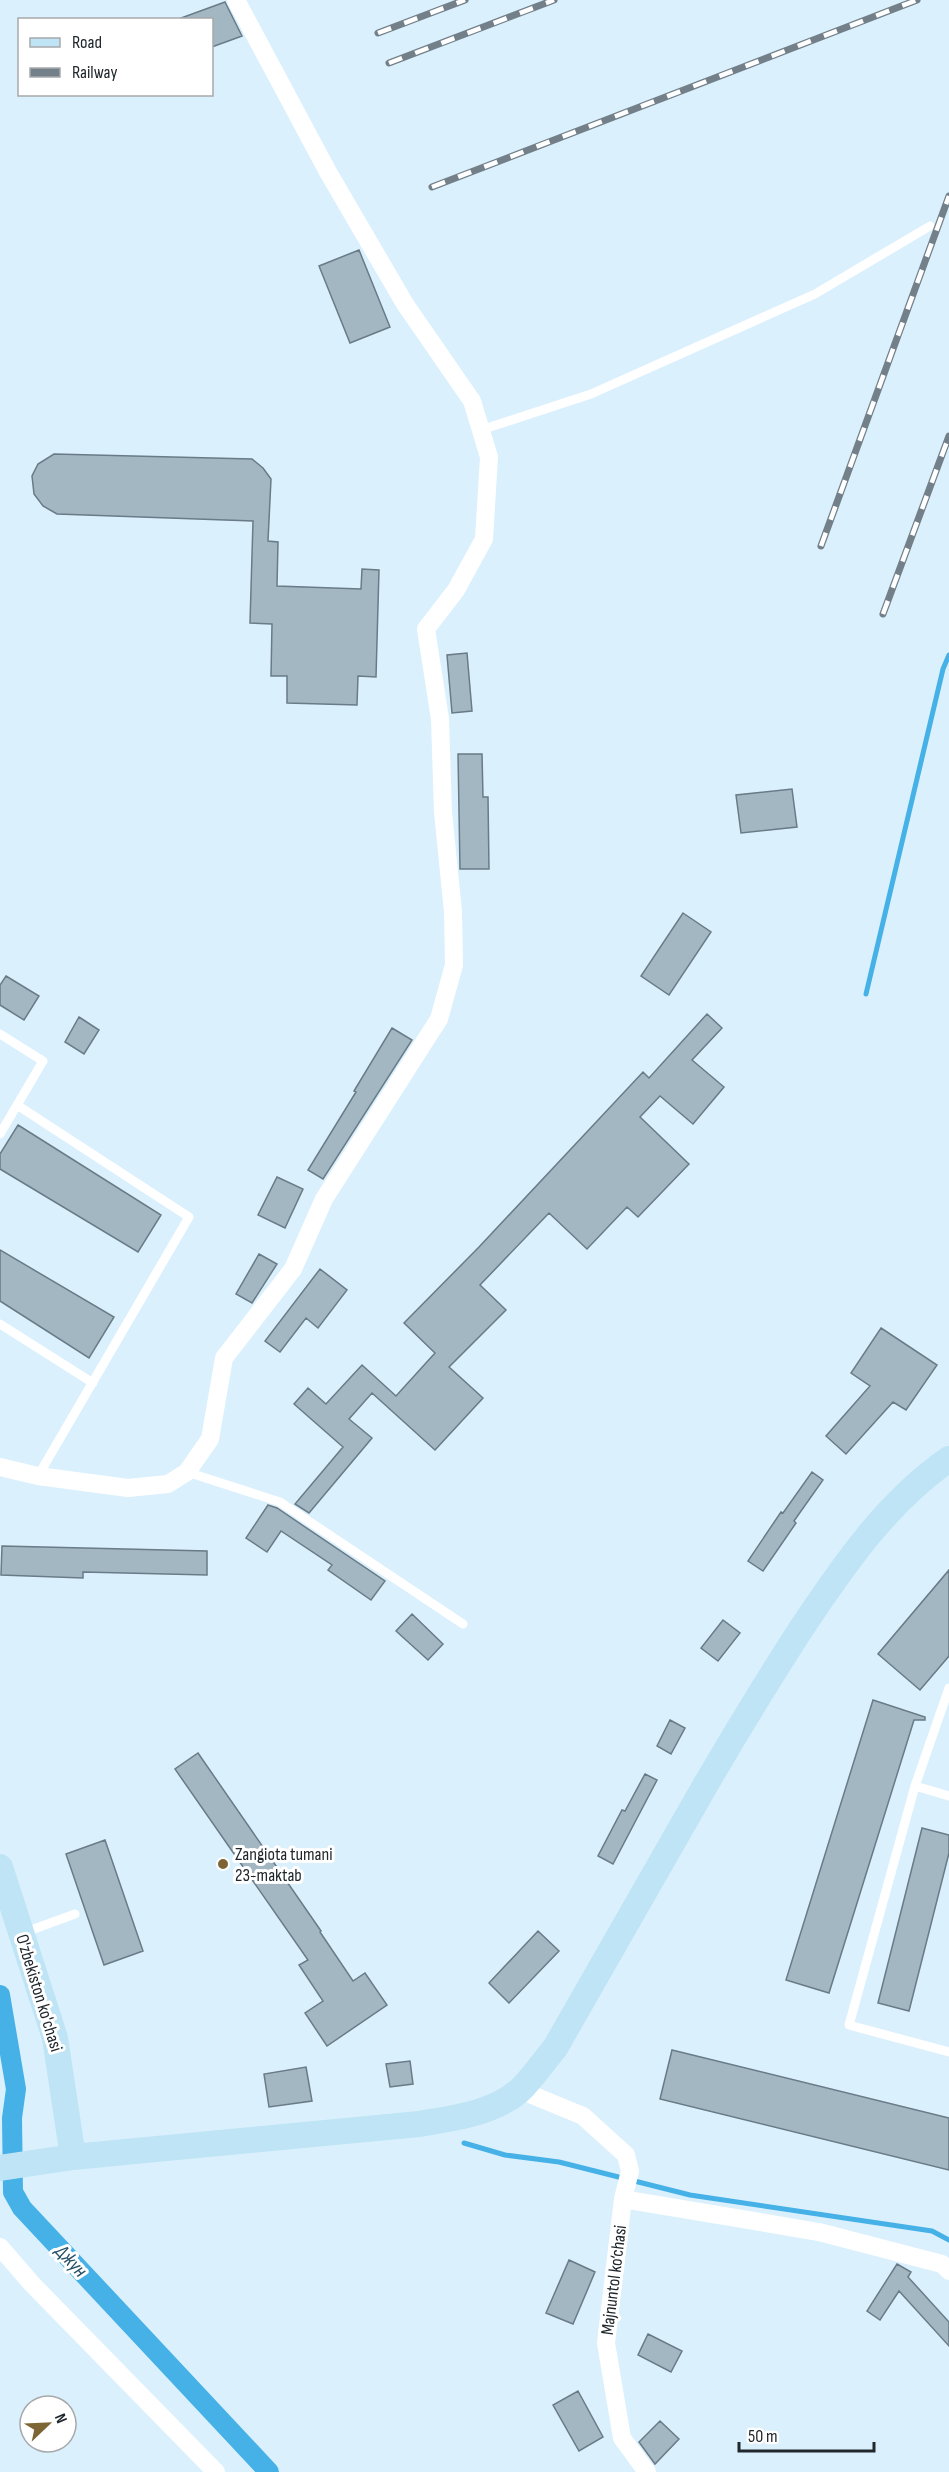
<svg xmlns="http://www.w3.org/2000/svg" width="949" height="2472" font-family="'Sofia Sans Condensed',sans-serif">
	<style>
		.lines { fill: none; stroke-linecap: round; stroke-linejoin: round }
		.stream { stroke: #45b1e7; stroke-width: 5 }
		.canal { stroke: #45b1e7; stroke-width: 20 }
		.building { fill: #a3b7c3; stroke: #687b86; stroke-width: 1.5 }
		.lane { stroke: #fff; stroke-width: 9 }
		.street { stroke: #fff; stroke-width: 18 }
		.secondary { stroke: #bee4f5; stroke-width: 26 }
		.rail-casing { stroke: #738089; stroke-width: 7 }
		.rail { stroke: #fff; stroke-width: 4.5; stroke-dasharray: 14; stroke-linecap: butt }
		.poi-dot { fill: #7d6536; stroke: #fff; stroke-width: 2 }
		.labels { text-anchor: middle; dominant-baseline: central; stroke-width: 6; stroke-linejoin: round; paint-order: stroke }
		.poi-label { font-size: 18px; fill: #21282d; stroke: #fff; text-anchor: start }
		.street-label { font-size: 18px; fill: #21282d; stroke: #fff }
		.water-label { font-size: 20px; font-style: italic; fill: #245067; stroke: #fff }
	</style>
	<rect width="100%" height="100%" fill="#dbf0fd"/>
	<g class="lines">
		<path class="stream" d="M866,994L943,669L949,655
			M464,2143L505,2155L559,2162L690,2195L932,2231L949,2240"/>
		<path class="canal" d="M0,1995L16,2089L12,2118L13,2192L22,2208L269,2472"/>
	</g>
	<path class="building" d="M225,2L242,36L212,47V20H181V18Z
		M359,250L390,327L350,343L319,266Z
		M54,454L252,459L263,468L271,479L268,541L278,542L277,586L361,589L362,569L379,570L376,677L358,676L357,705L287,703V676H271L272,624L250,623L253,521L57,514L43,506L34,494L32,476L38,464Z
		M467,653L472,711L452,713L447,655Z
		M458,754H482L483,797H488L489,869H460Z
		M792,789L797,827L741,833L736,795Z
		M683,913L711,932L669,995L641,976Z
		M6,976L39,996L24,1020L0,1005V985Z
		M707,1014L722,1028L692,1060L724,1087L693,1124L660,1096L640,1117L689,1164L638,1217L627,1207L587,1249L549,1213L480,1285L506,1310L449,1367L483,1398L435,1450L372,1393L349,1419L372,1438L309,1513L295,1504L343,1447L294,1404L308,1388L326,1404L362,1365L396,1396L435,1353L404,1323L479,1247L643,1072L649,1078Z
		M79,1017L99,1030L84,1054L65,1042Z
		M392,1028L412,1040L323,1179L308,1170L356,1092L354,1091Z
		M18,1125L161,1215L138,1252L0,1169V1154Z
		M277,1177L303,1189L285,1228L258,1215Z
		M0,1250L114,1317L89,1358L0,1301Z
		M259,1254L277,1264L252,1303L236,1294Z
		M320,1269L347,1290L318,1328L306,1318L280,1352L265,1341Z
		M881,1328L937,1365L906,1410L893,1402L846,1454L826,1436L870,1386L851,1373Z
		M812,1472L823,1480L794,1521L796,1523L763,1571L748,1561L781,1512L783,1513Z
		M268,1505L277,1508L385,1581L371,1600L328,1570L332,1565L281,1531L267,1552L246,1538Z
		M2,1546L207,1551V1575L83,1572V1578L1,1575Z
		M949,1570V1656L920,1690L878,1654Z
		M412,1614L443,1644L428,1660L396,1631Z
		M723,1620L740,1633L718,1661L701,1648Z
		M873,1700L925,1717V1720H914L829,1993L786,1980Z
		M670,1720L685,1728L671,1754L657,1746Z
		M198,1753L321,1931L320,1932L353,1981L365,1973L387,2005L327,2046L305,2013L323,2001L299,1965L308,1960L175,1769Z
		M645,1774L657,1780L613,1864L598,1856L622,1810L625,1811Z
		M922,1828L949,1835V1853L909,2011L878,2003Z
		M105,1840L143,1951L104,1965L66,1854Z
		M538,1931L559,1951L509,2003L489,1983Z
		M672,2050L949,2118V2170L660,2099Z
		M410,2061L413,2084L390,2087L386,2064Z
		M306,2067L312,2101L269,2107L264,2074Z
		M569,2260L595,2272L573,2324L546,2313Z
		M897,2264L911,2272L908,2277L949,2322V2346L899,2291L880,2320L867,2311Z
		M648,2334L682,2351L671,2372L638,2355Z
		M578,2391L603,2437L579,2451L553,2405Z
		M660,2421L679,2439L655,2464L639,2442Z"/>
	<g class="lines">
		<path class="lane" d="M481,430L591,394L815,294L930,226
			M0,1034L43,1061L0,1134
			M17,1105L189,1217L38,1476
			M0,1324L93,1383
			M187,1472L280,1502L463,1624
			M949,1688L915,1786L849,2025L949,2052
			M915,1786L949,1796
			M23,1933L75,1914"/>
		<path class="street" d="M0,1467L38,1476L128,1488L168,1484L187,1472L210,1439L224,1358L293,1269L324,1199L439,1019L454,965L453,912L443,812L440,719L426,629L456,590L484,539L489,457L472,401L405,304L328,172L236,0
			M520,2090L583,2116L626,2155L630,2171L623,2199L606,2343L622,2438L647,2472
			M623,2199L819,2232L942,2264L949,2271
			M0,2247L32,2284L216,2472"/>
		<path class="secondary" d="M0,1867L55,2038L73,2157
			M0,2168L73,2157L419,2124C453,2118 492,2114 519,2091C532,2079 543,2062 555,2048C605,1960 656,1872 706,1784C737,1731 768,1680 801,1629C843,1566 886,1503 949,1459"/>
		<g class="rail-casing">
			<path id="rail" d="M378,33L465,0
				M389,63L554,0
				M432,187L917,0
				M821,546L949,196
				M883,614L949,436"/>
		</g>
		<use href="#rail" class="rail"/>
	</g>
	<circle class="poi-dot" cx="223" cy="1864" r="6"/>
	<g class="labels">
		<g class="poi-label">
			<text x="235" y="1854">Zangiota tumani<tspan x="235" dy="21">23-maktab</tspan></text>
		</g>
		<g class="street-label">
			<text transform="translate(39 1993) rotate(73)">O'zbekiston ko'chasi</text>
			<text transform="translate(614 2280) rotate(-83)">Majnuntol ko‘chasi</text>
		</g>
		<g class="water-label">
			<text transform="translate(71 2261) rotate(47)">Джун</text>
		</g>
	</g>
	<rect x="18" y="18" width="195" height="78" fill="#ffffff" stroke="#a6a9ab" stroke-width="1.5"/>
	<rect x="30" y="38" width="30" height="9" fill="#bee4f5" stroke="#a6a9ab" stroke-width="1.5"/>
	<text x="72" y="48" font-size="18" fill="#21282d">Road</text>
	<rect x="30" y="68" width="30" height="9" fill="#738089" stroke="#a6a9ab" stroke-width="1.5"/>
	<text x="72" y="78" font-size="18" fill="#21282d">Railway</text>
	<g transform="translate(48 2424) rotate(67)"><circle r="28" fill="#ffffff" stroke="#a6a9ab" stroke-width="1.5"/>
	<path d="M0-4.5L10 22L0 15L-10 22Z" fill="#7d6536"/>
	<text y="-9" font-size="16" font-weight="bold" text-anchor="middle" fill="#21282d">N</text>
	</g>
	<path d="M739 2442v9h135v-9" fill="none" stroke="#21282d" stroke-width="3"/>
	<text x="748" y="2442" font-size="18" fill="#21282d" stroke="#ffffff" stroke-width="4.5" paint-order="stroke">50 m</text>
</svg>
